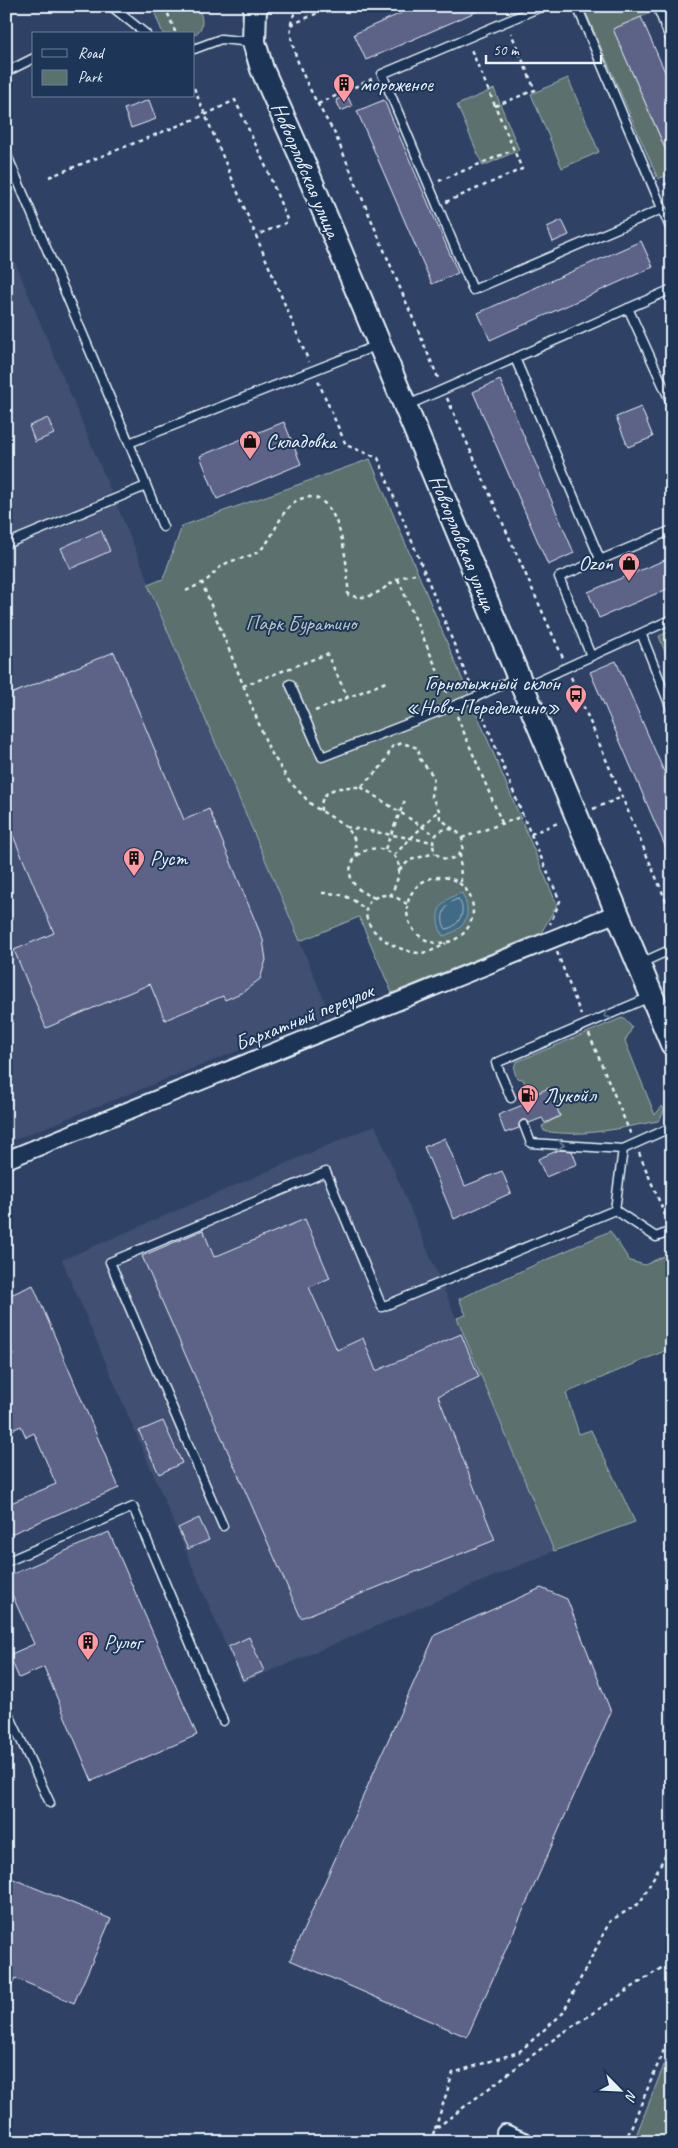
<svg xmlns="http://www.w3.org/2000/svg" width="678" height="2148" font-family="Caveat,sans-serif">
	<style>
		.built { fill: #404f72 }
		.green { fill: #5b716d; stroke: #a2b1b2 }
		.water { fill: #406b85; stroke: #83a1b3 }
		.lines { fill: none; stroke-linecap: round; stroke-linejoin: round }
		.shore { stroke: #a5bbca; stroke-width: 1 }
		.building { fill: #5d6287; stroke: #e8f1f8 }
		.lane-casing { stroke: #e8f1f8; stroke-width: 11 }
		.street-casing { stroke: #e8f1f8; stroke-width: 20 }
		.secondary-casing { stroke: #e8f1f8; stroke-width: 26 }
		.path { stroke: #e8f1f8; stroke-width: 2.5; stroke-dasharray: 4 4; stroke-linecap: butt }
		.lane { stroke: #1d3557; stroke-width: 8 }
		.street { stroke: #1d3557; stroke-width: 16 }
		.secondary { stroke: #1d3557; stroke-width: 22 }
		.oneway { stroke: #64778f }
		.labels { text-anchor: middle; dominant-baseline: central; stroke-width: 4; stroke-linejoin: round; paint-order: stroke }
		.poi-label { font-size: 21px; fill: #e8f1f8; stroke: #1d3557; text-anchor: start }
		.street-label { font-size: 21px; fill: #e8f1f8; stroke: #1d3557 }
		.park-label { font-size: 21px; fill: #b7c4c7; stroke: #1d3557 }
	</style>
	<rect width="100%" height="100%" fill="#2f4265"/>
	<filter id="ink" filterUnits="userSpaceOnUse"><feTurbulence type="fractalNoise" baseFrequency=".02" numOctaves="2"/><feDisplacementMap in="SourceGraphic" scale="10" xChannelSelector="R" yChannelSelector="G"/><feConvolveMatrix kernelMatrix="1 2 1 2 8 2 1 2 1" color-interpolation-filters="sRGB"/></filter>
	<g filter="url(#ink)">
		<path class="built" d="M6,241L330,1014L6,1143Z
			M375,1125L554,1551L242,1683L62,1260Z"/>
		<path class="green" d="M152,6H198C202,17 206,28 194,35L163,34Z
			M583,6H650L652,12L614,30L669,158L672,157V173L658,179Z
			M568,78L599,152L562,168L531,94Z
			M494,89L519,150L483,166L457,105Z
			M370,459L557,905L541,933L392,993L359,917L300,941L148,585L163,579L182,526Z
			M672,630V671L659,636Z
			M622,1018L626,1020L632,1028L625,1041L655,1115L662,1106L664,1109L663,1114L658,1121C619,1128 583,1138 544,1131L542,1126L560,1116L549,1089L529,1095L523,1079L517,1078C514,1072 513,1068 516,1062Z
			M610,1231L630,1261L645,1265L672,1252V1359L667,1350L566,1393L579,1434L591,1430L635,1522L554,1551L457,1318L466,1315L459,1299Z
			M672,2045V2128L666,2142H642L637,2133Z"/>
		<path class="water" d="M462,893C473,915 466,929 443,936C432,915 439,899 462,893Z"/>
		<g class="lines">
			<path class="shore" d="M458,899C468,910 459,927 446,929C438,918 445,902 458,899Z"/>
		</g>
		<path class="building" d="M417,6H489L366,60L354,34Z
			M641,17L672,88V164L613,29Z
			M347,95L352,106L341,111L336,100Z
			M149,100L156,119L131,128L124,109Z
			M384,100L458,273L432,284L357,111Z
			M562,220L569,235L553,242L547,227Z
			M641,241L653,267L490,340L478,313Z
			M500,380L574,553L548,565L473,392Z
			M641,407L653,437L628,447L616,417Z
			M48,418L54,434L35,442L29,426Z
			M284,422L301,464L217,499L200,456Z
			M101,530L110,551L70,569L61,548Z
			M672,557V587L599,618L588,592Z
			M114,652L184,820L209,809L263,940L266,960L260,979L243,992L225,1000L223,996L165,1020L150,984L46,1028L14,950L54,933L6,819V696Z
			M616,661L672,790V862L590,672Z
			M549,1088L560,1116L545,1123L542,1118L529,1123L527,1120H522L519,1124V1128L505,1133L498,1115L535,1100L533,1095Z
			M445,1138L465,1186L502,1171L511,1193L454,1219L424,1147Z
			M559,1150L572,1151L577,1164L546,1177L538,1159Z
			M305,1219L330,1278L309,1287L337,1350L363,1338L376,1371L461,1334L479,1377L438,1396L495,1540L301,1618L142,1256L203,1230L214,1257Z
			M33,1285L119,1488L6,1536V1505L56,1484L34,1433L26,1437L21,1426L10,1431L6,1421V1358L14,1355L6,1338V1297Z
			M163,1421L182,1463L159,1474L139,1431Z
			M199,1518L209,1540L188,1549L178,1528Z
			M109,1532L197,1735L92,1781L44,1667L19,1678L9,1655L34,1644L6,1581V1577Z
			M541,1588L567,1599L611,1712L467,2037L290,1960L435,1635Z
			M249,1637L264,1671L243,1680L228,1647Z
			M6,1876L111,1919L74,2003L15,1978L6,1996Z"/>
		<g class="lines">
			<g class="lane-casing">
				<path id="lane" d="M111,6L146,34
					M543,6L382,74L473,290L662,209
					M577,6L672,232
					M657,6L671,41
					M194,49L221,39L252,42
					M6,72L34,58
					M6,153L129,443L163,527
					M628,308L672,405
					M515,358L600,559
					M408,405L672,289
					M129,443L378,345
					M6,544L146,486
					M641,633L672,711
					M591,656L559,577L672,530
					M290,684L322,757L476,697L516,678
					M524,687L672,619
					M641,963L672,949
					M511,1098L496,1063L650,997
					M524,1125L531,1143L623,1149
					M672,1127L623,1149L615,1210L656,1237L672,1231
					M223,1526L110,1262L326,1172L382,1307L615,1210
					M6,1562L133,1507L223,1721
					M6,1708L50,1803"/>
			</g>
			<g class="street-casing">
				<path id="street" d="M6,1160L617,913
					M505,2133L526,2142"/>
			</g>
			<g class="secondary-casing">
				<path id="secondary" d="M257,6L255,9L254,42L262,69L299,152L672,1044"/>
			</g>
			<path class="path" d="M165,6L176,34
				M298,6C295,12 292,18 291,24C287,53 320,109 335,134L439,380
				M291,25L333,6
				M194,88L309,362
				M318,104L372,79
				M495,106L535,90L511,33
				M49,177L205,115L235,100L266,167L288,222L257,235
				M439,181L513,150
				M664,185L672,181
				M446,202L522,169L470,47
				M318,381L346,445L378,458L471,686
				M447,398L563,658
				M398,579L448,695
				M186,591L202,583
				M571,677L672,915
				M243,686L327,654L348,698
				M480,708L523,816L560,901L550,924
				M315,711L386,682
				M457,716L502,823
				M361,787L435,835
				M593,809L622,797
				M321,811C319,786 343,787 361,787L383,765L392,747L402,743L418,748L420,759L434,777L431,796L439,810L440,818L454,830
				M346,827L433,842
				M433 844a15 15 0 1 1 30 0a15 15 0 1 1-30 0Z
				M531,834L560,822
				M462,838L523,816
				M385,849L405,800
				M460,854L461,883
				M394,855L439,810
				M357,856L354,838L343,824L313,806L289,781L269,749L202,583C211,579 215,569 225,564C236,558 249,559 260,550C275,538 279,511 296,501C341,477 349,571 348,595C373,602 379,590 398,579C404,576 411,575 417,573
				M399,870L410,860L435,853
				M407 910a33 33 0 1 1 66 0a33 33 0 1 1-66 0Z
				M322,893C341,893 353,897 366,911
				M375,898C325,880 361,834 390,853C406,863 397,881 391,895
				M407,904C402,901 395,896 390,895C380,894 367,899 366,910C364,934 401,953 421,953C430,952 439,948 446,943
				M557,952L581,1015
				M589,1034L631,1135
				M639,1153L668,1222
				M435,2129L453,2073L519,2052L563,2013L610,1921L640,1903L666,1854L672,1849
				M6,2138L137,2142
				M430,2142L435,2129L558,2036L672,1961
				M625,2142L672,2031"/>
			<use href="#lane" class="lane"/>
			<use href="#street" class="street"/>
			<use href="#secondary" class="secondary"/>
		</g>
		<defs><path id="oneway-chevron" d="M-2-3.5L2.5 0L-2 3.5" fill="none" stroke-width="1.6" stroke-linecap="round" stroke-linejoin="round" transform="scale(1.25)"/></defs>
		<g class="oneway">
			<use href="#oneway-chevron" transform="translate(607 1015) rotate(157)"/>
			<use href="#oneway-chevron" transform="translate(561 1145) rotate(4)"/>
		</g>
	</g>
	<defs>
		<g id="building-pin" transform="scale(1.125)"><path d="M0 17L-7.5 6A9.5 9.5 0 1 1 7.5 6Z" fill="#ff9aa2" stroke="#1d3557"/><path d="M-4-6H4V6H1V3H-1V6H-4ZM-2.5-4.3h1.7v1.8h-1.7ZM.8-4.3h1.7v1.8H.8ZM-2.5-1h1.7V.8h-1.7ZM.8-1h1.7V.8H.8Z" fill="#111"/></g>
		<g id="shop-pin" transform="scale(1.125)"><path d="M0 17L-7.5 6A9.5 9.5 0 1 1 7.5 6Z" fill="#ff9aa2" stroke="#1d3557"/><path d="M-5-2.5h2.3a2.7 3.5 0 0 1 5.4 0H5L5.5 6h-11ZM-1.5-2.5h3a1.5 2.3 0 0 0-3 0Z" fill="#111"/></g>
		<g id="bus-pin" transform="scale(1.125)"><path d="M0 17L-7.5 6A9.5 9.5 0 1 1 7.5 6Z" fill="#ff9aa2" stroke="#1d3557"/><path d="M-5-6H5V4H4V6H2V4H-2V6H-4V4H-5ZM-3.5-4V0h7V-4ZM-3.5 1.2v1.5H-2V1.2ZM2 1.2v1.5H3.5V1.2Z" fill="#111"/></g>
		<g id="fuel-pin" transform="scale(1.125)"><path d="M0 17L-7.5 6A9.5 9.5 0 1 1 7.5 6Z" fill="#ff9aa2" stroke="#1d3557"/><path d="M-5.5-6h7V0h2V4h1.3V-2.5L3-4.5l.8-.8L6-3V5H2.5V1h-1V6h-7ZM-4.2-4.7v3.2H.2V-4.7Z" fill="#111"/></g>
	</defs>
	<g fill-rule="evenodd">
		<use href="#building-pin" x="344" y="84"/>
		<use href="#shop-pin" x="250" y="441"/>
		<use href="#shop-pin" x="629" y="563"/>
		<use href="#bus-pin" x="576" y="695"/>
		<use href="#building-pin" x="134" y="858"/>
		<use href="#fuel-pin" x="528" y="1095"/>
		<use href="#building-pin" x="88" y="1642"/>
	</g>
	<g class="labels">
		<g class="poi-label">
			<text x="360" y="84">мороженое</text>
			<text x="266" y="441">Складовка</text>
			<text x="613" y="563" text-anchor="end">Ozon</text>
			<text x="560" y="683" text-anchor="end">Горнолыжный склон<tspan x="560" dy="24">«Ново-Переделкино»</tspan></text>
			<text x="150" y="858">Руст</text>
			<text x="544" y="1095">Лукойл</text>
			<text x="104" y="1642">Рулог</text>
		</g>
		<g class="street-label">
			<text transform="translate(306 170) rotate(67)">Новоорловская улица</text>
			<text transform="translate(463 543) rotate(68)">Новоорловская улица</text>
			<text transform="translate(304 1017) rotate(-22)">Бархатный переулок</text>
		</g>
		<g class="park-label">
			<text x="301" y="623">Парк Буратино</text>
		</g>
	</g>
	<rect width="678" height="2148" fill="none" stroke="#1d3557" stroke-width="25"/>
	<rect x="12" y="12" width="653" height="2123" fill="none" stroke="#e8f1f8" stroke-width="2" filter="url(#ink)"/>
	<rect x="32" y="32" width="162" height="65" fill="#1d3557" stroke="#6e8097"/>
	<rect x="42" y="49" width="25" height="8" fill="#1d3557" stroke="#6e8097"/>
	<text x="78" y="58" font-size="15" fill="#e8f1f8">Road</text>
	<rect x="42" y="70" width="25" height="15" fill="#5b716d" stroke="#6e8097"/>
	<text x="78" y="82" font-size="15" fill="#e8f1f8">Park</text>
	<g transform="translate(620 2090) rotate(114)" stroke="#1d3557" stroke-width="4" paint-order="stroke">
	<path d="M0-4L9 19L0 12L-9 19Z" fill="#e8f1f8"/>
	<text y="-8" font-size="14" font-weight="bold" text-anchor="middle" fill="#e8f1f8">N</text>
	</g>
	<path d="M486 55v8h115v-8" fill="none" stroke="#e8f1f8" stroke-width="2.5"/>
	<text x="493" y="55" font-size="15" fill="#e8f1f8" stroke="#1d3557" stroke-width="4" paint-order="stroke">50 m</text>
</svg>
